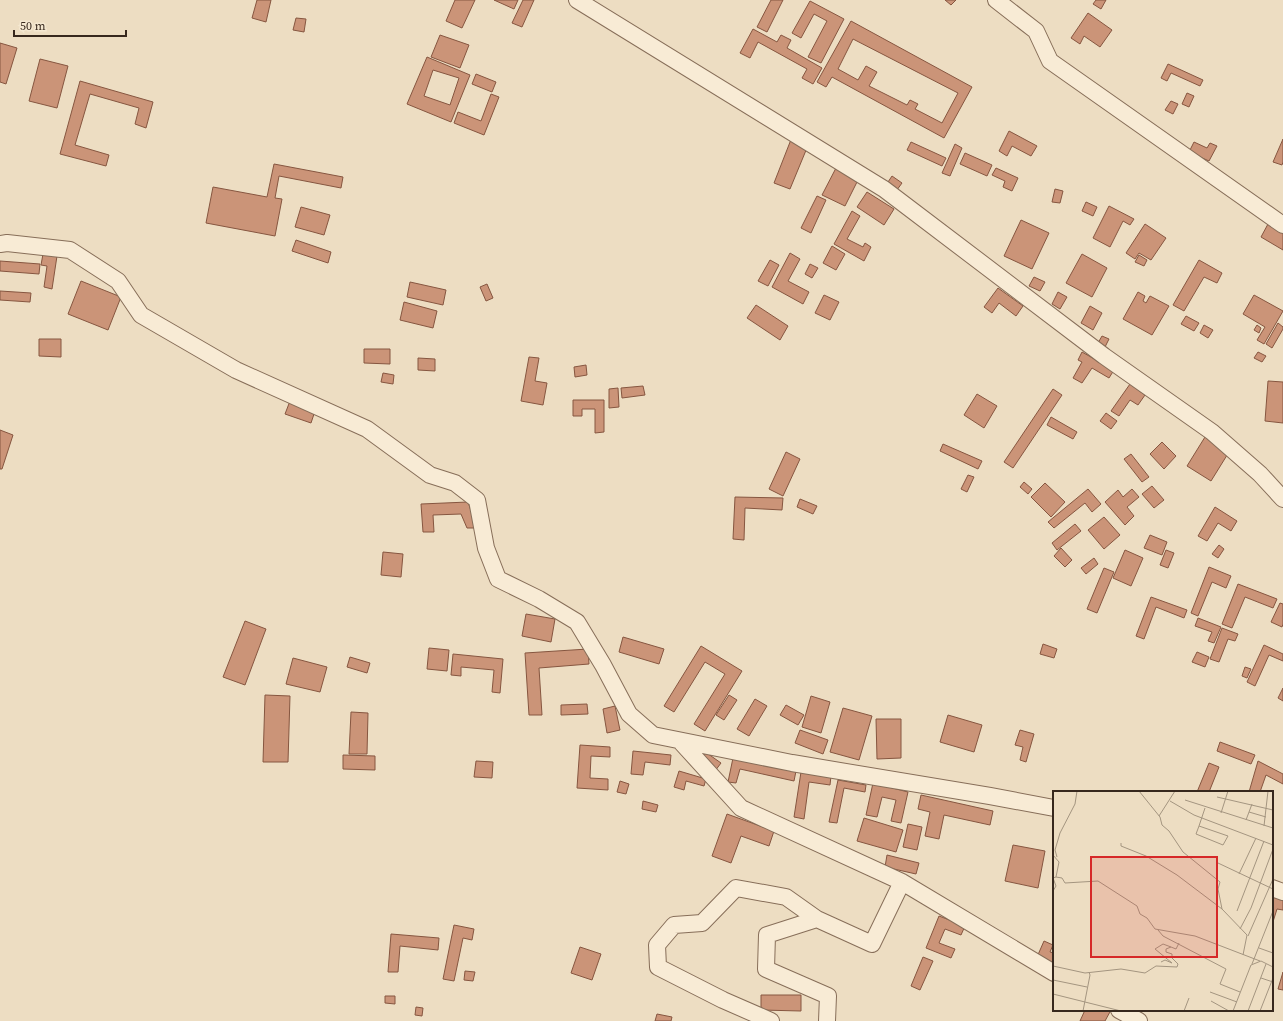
<svg xmlns="http://www.w3.org/2000/svg" width="1283" height="1021" font-family="'Source Serif 4',serif">
	<style>
		.building { fill: #cb9478; stroke: #865640; fill-rule: evenodd }
		.lines { fill: none; stroke-linecap: round; stroke-linejoin: round }
		.minor-casing { stroke: #876e59; stroke-width: 18 }
		.minor { stroke: #f8ebd5; stroke-width: 16 }
		.inset-road { fill: none; stroke: #a49580; stroke-width: 1 }
		.view { fill: #d62828; fill-opacity: 0.15; stroke: #d62828; stroke-width: 2 }
		.inset-edge { fill: none; stroke: #37281d; stroke-width: 2 }
	</style>
	<rect width="100%" height="100%" fill="#edddc2"/>
	<path class="building" d="M257,0H271L266,22L252,18Z
		M455,0H475L462,28L446,21Z
		M494,0H518L514,9Z
		M523,0H534L522,27L512,23Z
		M771,0H783L767,32L757,27Z
		M945,0H956L951,5Z
		M1096,0H1106L1101,9L1093,4Z
		M810,1L844,19L821,63L808,57L827,21L814,14L801,38L792,33Z
		M1088,13L1112,30L1100,47L1084,36L1080,44L1071,38Z
		M296,18L306,19L304,32L293,30Z
		M851,21L972,87L944,138L832,77L826,87L817,82ZM853,39L958,93L942,123L915,109L918,104L910,100L907,105L869,86L877,72L866,66L858,80L838,69Z
		M753,29L777,42L781,35L791,40L787,48L822,68L813,84L802,78L807,69L758,42L750,58L740,53Z
		M440,35L469,45L460,68L431,57Z
		M0,43L17,48L6,84L0,82Z
		M427,57L470,75L451,122L407,104ZM433,70L459,78L450,105L424,96Z
		M40,59L68,66L57,108L29,101Z
		M1168,64L1203,80L1200,86L1171,73L1167,81L1161,78Z
		M476,74L496,82L492,92L472,84Z
		M80,81L153,102L146,128L135,124L139,108L90,94L75,145L109,155L106,166L60,154Z
		M1187,93L1194,96L1189,107L1182,104Z
		M491,94L499,97L484,135L454,123L458,112L481,121Z
		M1171,101L1178,104L1173,114L1165,110Z
		M1009,131L1037,146L1031,156L1012,146L1007,156L999,151Z
		M792,137L809,143L790,189L774,183Z
		M1283,139V162L1282,165L1273,162Z
		M911,142L946,158L942,166L907,150Z
		M1194,142L1207,148L1210,143L1217,146L1209,161L1189,152Z
		M955,144L962,148L950,176L942,173Z
		M965,153L992,165L987,176L960,164Z
		M274,164L343,177L341,188L279,176L275,198L282,199L275,236L206,223L213,187L267,197Z
		M836,168L858,180L845,206L822,195Z
		M996,168L1018,178L1012,191L1003,187L1005,181L992,175Z
		M892,176L902,183L894,194L884,188Z
		M1055,189L1063,191L1060,203L1052,202Z
		M867,192L894,209L884,225L857,207Z
		M817,196L826,200L811,233L801,228Z
		M1086,202L1097,207L1093,216L1082,211Z
		M1109,206L1134,219L1130,225L1123,221L1110,247L1093,238Z
		M301,207L330,215L324,235L295,227Z
		M852,211L860,216L847,239L863,247L865,243L871,247L864,261L834,244Z
		M1021,220L1049,233L1032,269L1004,256Z
		M1145,224L1166,238L1151,260L1139,253L1135,259L1126,253Z
		M1268,224L1283,233V250L1261,237Z
		M296,240L331,252L328,263L292,251Z
		M832,246L845,254L836,270L823,263Z
		M790,253L800,259L788,281L809,292L803,304L772,287Z
		M43,254L57,256L52,289L44,287L47,266L41,265Z
		M1082,254L1107,268L1092,297L1066,283Z
		M1139,255L1147,260L1144,266L1135,262Z
		M770,260L779,265L768,286L758,281Z
		M1199,260L1222,273L1217,283L1204,277L1184,311L1173,305Z
		M0,261L40,264L39,274L0,271Z
		M810,264L818,268L812,278L805,274Z
		M1034,277L1045,282L1040,291L1029,286Z
		M81,281L121,297L108,330L68,314Z
		M410,282L446,290L443,305L407,297Z
		M487,284L493,298L486,301L480,287Z
		M998,288L1023,306L1016,316L999,303L992,313L984,307Z
		M0,291L31,293L30,302L0,300Z
		M1058,292L1067,297L1060,309L1052,304Z
		M1138,292L1145,296L1143,301L1146,303L1150,296L1169,306L1152,335L1123,319Z
		M824,295L839,302L830,320L815,313Z
		M1254,295L1283,311L1264,344L1257,340L1265,327L1243,314Z
		M404,302L437,311L433,328L400,320Z
		M756,305L788,326L780,340L747,318Z
		M1090,306L1102,313L1093,330L1081,323Z
		M1186,316L1199,323L1194,331L1181,324Z
		M1278,323L1283,327V329L1272,348L1266,344Z
		M1204,325L1213,330L1208,338L1200,333Z
		M1257,325L1261,328L1259,333L1254,330Z
		M1102,336L1109,339L1105,347L1098,343Z
		M39,339H61V357L39,356Z
		M364,349H390V364L364,363Z
		M1082,352L1114,370L1109,378L1092,368L1082,383L1073,378L1082,362L1078,360Z
		M1258,352L1266,356L1262,362L1254,358Z
		M529,357L539,358L535,381L547,383L543,405L521,401Z
		M418,358L435,359V371L418,370Z
		M586,365L587,375L575,377L574,367Z
		M383,373L394,375L393,384L381,382Z
		M1268,381L1283,382V423L1265,421Z
		M1130,384L1145,395L1138,405L1130,400L1119,416L1111,411Z
		M643,386L645,395L622,398L621,388Z
		M618,388L619,407L609,408V389Z
		M1053,389L1062,395L1013,468L1004,462Z
		M977,394L997,406L984,428L964,415Z
		M573,400H604V432L595,433V409H582V416H573Z
		M290,401L315,411L311,423L285,414Z
		M1106,413L1117,421L1111,429L1100,421Z
		M1051,417L1077,432L1073,439L1047,425Z
		M0,430L13,435L2,469H0Z
		M1205,437L1229,452L1211,481L1187,466Z
		M1162,442L1176,456L1164,469L1150,454Z
		M943,444L982,461L978,469L940,451Z
		M786,452L800,459L783,496L769,489Z
		M1131,454L1149,477L1142,482L1124,459Z
		M968,475L974,477L967,492L961,489Z
		M1024,482L1032,489L1028,494L1020,487Z
		M1045,483L1065,502L1051,517L1031,497Z
		M1152,486L1164,500L1154,508L1142,494Z
		M1088,489L1101,504L1092,512L1085,503L1054,528L1048,522Z
		M1132,489L1139,497L1127,507L1134,516L1125,525L1105,502L1118,490L1123,497Z
		M735,497L783,498L782,510L745,508L744,540L733,539Z
		M800,499L817,506L813,514L797,507Z
		M468,502L477,528H467L461,514L433,515L434,532H423L421,504Z
		M1215,507L1237,521L1231,531L1218,523L1207,541L1198,536Z
		M1104,517L1120,535L1104,549L1088,530Z
		M1075,524L1081,531L1057,550L1052,543Z
		M1150,535L1167,542L1162,555L1144,548Z
		M1219,545L1224,549L1218,558L1212,554Z
		M1061,548L1072,560L1065,567L1054,556Z
		M1125,550L1143,558L1131,586L1113,578Z
		M1166,550L1174,553L1168,568L1160,565Z
		M383,552L403,554L401,577L381,575Z
		M1094,558L1098,564L1086,574L1081,568Z
		M1209,567L1231,576L1226,588L1212,582L1198,616L1191,613Z
		M1104,568L1114,572L1097,613L1087,609Z
		M1238,584L1277,599L1273,608L1245,597L1232,628L1222,624Z
		M1151,597L1187,610L1184,618L1156,607L1144,639L1136,636Z
		M1280,603L1283,604V624L1282,627L1271,622Z
		M526,614L555,619L551,642L522,636Z
		M1198,618L1221,627L1214,643L1208,641L1212,632L1195,626Z
		M245,621L266,629L245,685L223,677Z
		M1222,628L1238,634L1235,641L1228,639L1219,662L1210,659Z
		M623,637L664,649L659,664L619,652Z
		M1043,644L1057,649L1054,658L1040,654Z
		M1264,645L1283,654V661L1269,655L1255,686L1247,682Z
		M701,646L742,671L705,731L694,724L725,674L705,662L674,712L664,706Z
		M429,648L449,650L447,671L427,669Z
		M588,649L589,664L539,668L542,715H529L525,653Z
		M1197,652L1209,657L1205,667L1192,662Z
		M453,654L503,659L500,693L492,692L494,670L461,667V676L451,675Z
		M350,657L370,663L367,673L347,667Z
		M293,658L327,667L320,692L286,684Z
		M1245,667L1251,669L1247,678L1242,676Z
		M1283,688V701L1278,698Z
		M265,695L290,696L288,762H263Z
		M729,695L737,700L724,720L716,715Z
		M811,696L830,702L821,733L802,727Z
		M755,699L767,706L749,736L737,729Z
		M587,704L588,714L561,715V705Z
		M786,705L804,715L798,725L780,715Z
		M615,706L620,730L607,733L603,709Z
		M843,708L872,716L859,760L830,752Z
		M351,712L368,713L367,754H349Z
		M948,715L982,725L974,752L940,742Z
		M876,719H901V758L877,759Z
		M800,730L828,740L823,754L795,743Z
		M1020,730L1034,734L1026,762L1020,760L1023,747L1015,745Z
		M1220,742L1255,755L1251,764L1217,751Z
		M580,745L610,747V757L591,756L590,778L608,779V790L577,788Z
		M633,751L671,755L670,765L645,762L643,775L631,774Z
		M704,751L721,763L715,771L698,760Z
		M343,755L375,756V770L343,769Z
		M733,758L796,771L794,781L740,769L736,783L728,782Z
		M476,761L493,762L492,778L474,777Z
		M1258,761L1283,774V784L1266,775L1260,792H1249Z
		M1209,763L1219,767L1209,792H1197Z
		M679,771L706,779L704,786L686,781L684,790L674,787Z
		M801,772L831,776L830,785L809,782L804,819L794,817Z
		M838,780L866,785L865,792L844,788L837,823L829,822Z
		M620,781L629,784L626,794L617,792Z
		M873,783L908,792L901,823L891,821L896,800L882,797L877,817L866,815Z
		M921,795L993,811L990,825L944,815L939,839L925,836L930,812L918,809Z
		M643,801L658,805L656,812L642,809Z
		M727,814L774,831L769,846L741,836L731,863L712,856Z
		M864,818L903,830L896,852L857,841Z
		M908,824L922,827L917,850L903,847Z
		M1013,845L1045,851L1038,888L1005,881Z
		M887,855L919,863L916,874L885,867Z
		M1272,897L1283,900V910L1277,909L1272,925Z
		M939,916L965,926L961,935L945,929L939,943L955,949L951,958L926,948Z
		M454,925L474,929L472,940L463,938L454,981L443,979Z
		M391,934L439,938L438,950L400,946L398,972H388Z
		M1044,941L1053,945L1050,952L1054,953V964L1037,957Z
		M580,947L601,954L592,980L571,973Z
		M923,957L933,961L920,990L911,986Z
		M465,971L475,972L473,981L464,980Z
		M1283,972V990L1278,989Z
		M761,995H801V1011L761,1010Z
		M385,996H395V1004L385,1003Z
		M416,1007L423,1008L422,1016L415,1015Z
		M1085,1010H1111L1105,1021H1080Z
		M657,1014L672,1017L671,1021H655Z"/>
	<g class="lines">
		<g class="minor-casing">
			<path id="minor" d="M577,0L884,189L1104,356L1212,432L1260,474L1283,499
				M996,0L1036,31L1050,61L1283,225
				M0,244L7,243L70,250L118,281L141,315L236,370L367,429L430,475L455,483L477,500L486,548L498,579L539,599L577,622L603,665L629,714L653,735L792,763L990,796L1054,808
				M680,741L741,808L902,882L1054,973
				M1272,888L1283,892
				M1119,1010L1139,1021
				M771,1021L723,1000L658,967L657,945L674,925L702,923L736,888L786,897L817,919
				M827,1021L828,996L766,969L767,935L817,919L872,944L902,882"/>
		</g>
		<use href="#minor" class="minor"/>
	</g>
	<g transform="translate(1053 791)">
		<rect width="220" height="220" fill="#edddc2"/>
		<path class="inset-road" d="M86,0L107,26L109,34L116,40L130,61L167,91L165,98L169,118L194,144L190,164M164,6L220,19M132,9L220,37M117,10L141,24L220,54M196,21L213,26M168,22L175,0M106,25L122,0M193,29L199,13M146,35L143,43L170,54L175,45L146,35L152,17M211,35L215,0M68,52V55L93,65L124,84L169,118M0,64L6,71L3,86L0,87L3,95L0,100M4,66L2,59L7,42L22,13L24,0M165,72L220,98M186,83L203,47M3,86L9,87L12,92L45,90L84,115L87,123L94,127L102,138L142,145L207,170M184,120L211,50M187,138L198,117L220,58M105,139L110,145L173,178L167,193L187,201M195,145L220,88M206,157L220,162M108,171L112,169L119,172L102,158L110,153L118,156M199,173L220,120M0,175L32,182L68,178L92,182L103,175L124,176L125,173L119,167V163L113,161V158L118,156L123,158L126,152M208,187L220,191M0,189L34,196M157,201L184,211M0,203L68,220M158,210L176,220M30,220L37,184L36,181M131,220L136,207M180,220L198,174L208,170L220,176M195,220L213,173M207,220L220,187"/>
		<path class="view" d="M38,66H164V166H38Z"/>
		<rect width="220" height="220" class="inset-edge"/>
	</g>
	<path d="M14 30v6h112v-6" fill="none" stroke="#37281d" stroke-width="2"/>
	<text x="20" y="30" font-size="12" fill="#37281d" stroke="#f5e8d1" stroke-width="3" paint-order="stroke">50 m</text>
</svg>
